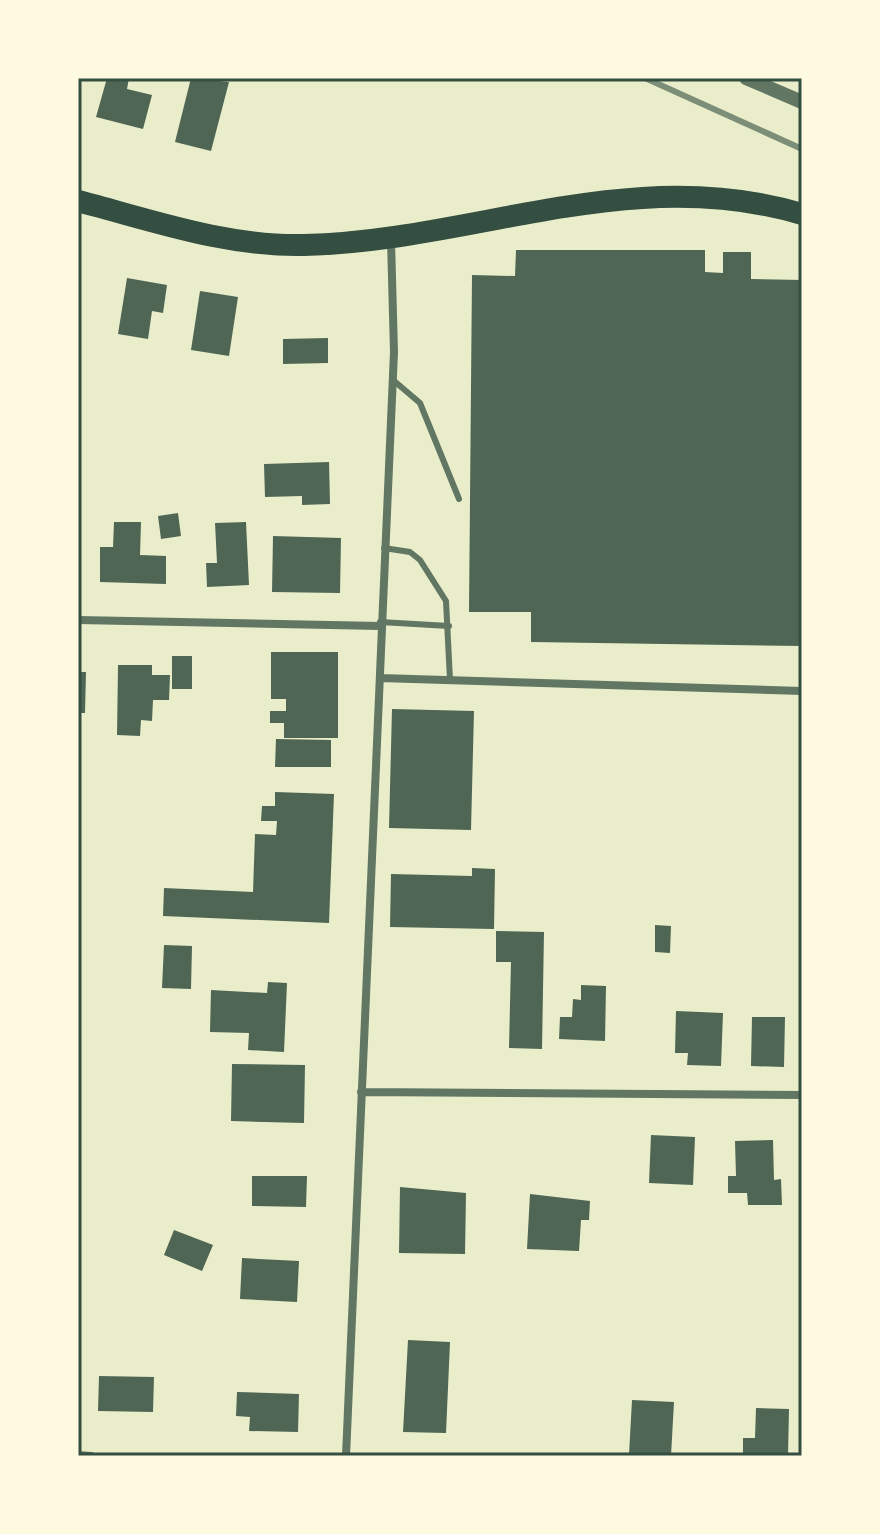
<svg xmlns="http://www.w3.org/2000/svg" width="880" height="1534" font-family="'Nunito Sans',sans-serif">
	<style>
		.building { fill: #4f6655 }
		.lines { fill: none; stroke-linecap: round; stroke-linejoin: round }
		.service { stroke: #617663; stroke-width: 6 }
		.minor { stroke: #617663; stroke-width: 8 }
		.tertiary { stroke: #617663; stroke-width: 14 }
		.trunk { stroke: #344e41; stroke-width: 22 }
		.rail { stroke: #7c8e77; stroke-width: 6 }
		.neatline { fill: none; stroke: #344e41; stroke-width: 3 }
	</style>
	<rect width="100%" height="100%" fill="#e9edc9"/>
	<path class="building" d="M107,78H129L127,89L152,95L143,129L96,117Z
		M191,78L229,82L211,151L175,142Z
		M516,250H705V272L723,273V252H751V279L802,280V646L531,642V612H469L472,275L515,276Z
		M127,278L167,285L163,313L152,311L148,339L118,334Z
		M200,291L238,297L229,356L191,350Z
		M328,338V363L283,364V339Z
		M329,462L330,504L302,505V496L265,497L264,464Z
		M178,513L181,536L161,539L158,516Z
		M114,522H141L140,555L166,556V584L100,582V547H113Z
		M246,522L249,585L207,587L206,563H217L215,523Z
		M273,536L341,538L340,593L272,592Z
		M271,652H338V738H284V723H270V711H286V699H271Z
		M172,656H192V689H172Z
		M118,665H152V675H170L169,700H153L152,721L141,720L140,736L117,735Z
		M78,672H86L85,713H78Z
		M392,709L474,711L471,830L389,828Z
		M276,739L331,740V767H275Z
		M275,792L334,794L329,923L163,916L164,888L253,892L255,834L276,835L277,821H261L262,806H275Z
		M472,868L495,869L494,929L390,927L391,874L472,876Z
		M655,925L671,926L670,953L655,952Z
		M496,931L544,932L542,1049L509,1048L511,962H496Z
		M164,945L192,946L191,989L162,988Z
		M268,982L287,983L284,1052L248,1050L249,1033L210,1032L211,990L267,993Z
		M581,985L606,986L605,1041L559,1039L560,1017H572L573,999L581,1000Z
		M676,1011L723,1013L721,1066L687,1065L688,1053H675Z
		M752,1017H785L784,1067L751,1066Z
		M232,1064L305,1065L304,1123L231,1121Z
		M651,1135L695,1137L693,1185L649,1183Z
		M773,1140L774,1180L781,1179L782,1205H748L747,1193H728V1176H736L735,1141Z
		M252,1176H307L306,1207L252,1206Z
		M400,1187L466,1193L465,1254L399,1253Z
		M530,1194L590,1201L589,1220H581L579,1251L527,1249Z
		M174,1230L213,1245L202,1271L164,1255Z
		M242,1258L299,1261L297,1302L240,1299Z
		M408,1340L450,1342L446,1433L403,1432Z
		M99,1376L154,1377L153,1412L98,1411Z
		M237,1392L299,1394L298,1432L249,1431L250,1417L236,1416Z
		M632,1400L674,1402L671,1456L629,1455Z
		M756,1408L789,1409L788,1456H743V1438H755Z"/>
	<g class="lines">
		<path class="service" d="M393,380L420,403L459,499
			M384,548L410,552L420,560L446,601L450,680
			M380,622L449,626"/>
		<path class="minor" d="M78,620L380,626
			M380,678L802,691
			M361,1092L802,1095
			M78,1455L91,1456
			M346,1456L394,352L391,240"/>
		<path class="tertiary" d="M746,78L802,102"/>
		<path class="trunk" d="M78,201C151,220 227,247 304,245C474,241 630,163 802,214"/>
		<path class="rail" d="M645,78L802,149"/>
	</g>
	<rect width="880" height="1534" fill="none" stroke="#fefae0" stroke-width="160"/>
	<rect x="80" y="80" width="720" height="1374" class="neatline"/>
</svg>
